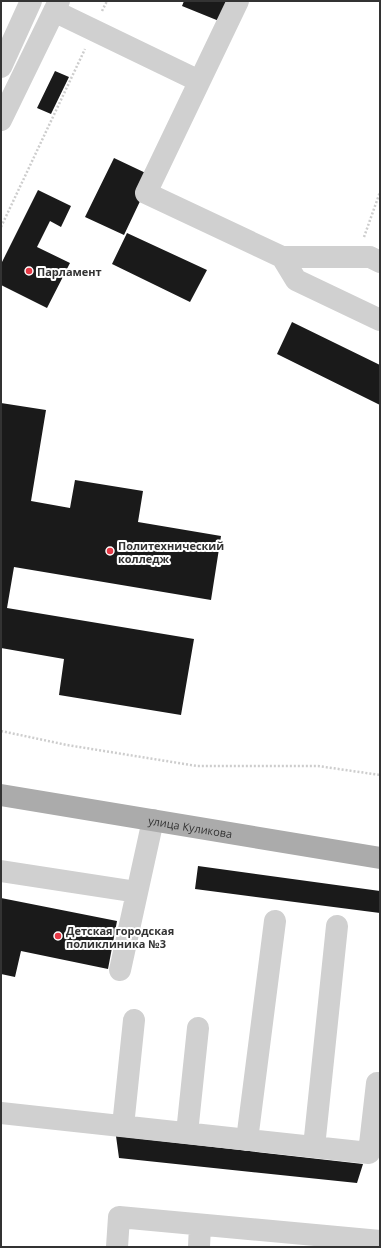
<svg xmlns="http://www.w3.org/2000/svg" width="381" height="1248" font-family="'Open Sans',sans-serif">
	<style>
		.building { fill: #1a1a1a }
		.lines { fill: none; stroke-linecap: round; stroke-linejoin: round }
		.path { stroke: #cdcdcd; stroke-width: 2.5; stroke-dasharray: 2 2; stroke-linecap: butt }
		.minor { stroke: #d0d0d0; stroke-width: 22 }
		.major { stroke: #ababab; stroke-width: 22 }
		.poi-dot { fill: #e63946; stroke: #fff; stroke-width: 1.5 }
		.labels { text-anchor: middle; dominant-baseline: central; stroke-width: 4; stroke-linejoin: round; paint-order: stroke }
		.poi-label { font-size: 11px; font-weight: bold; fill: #333; stroke: #fff; text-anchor: start }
		.street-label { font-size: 11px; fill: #333; stroke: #fff }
	</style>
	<rect width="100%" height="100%" fill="#fff"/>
	<path class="building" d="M184,1H227L219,21L182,6Z
		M55,71L69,77L51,114L37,108Z
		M114,158L152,176L124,235L85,217Z
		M38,190L71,206L61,227L50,221L37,247L70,263L47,308L1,285V264Z
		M127,233L207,270L190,302L112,264Z
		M292,322L380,365V405L277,354Z
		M1,403L46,410L31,501L70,508L75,480L143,491L138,522L221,536L211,600L14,567L7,608L194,639L181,715L59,695L64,659L1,648Z
		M198,866L380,891V913L195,889Z
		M1,898L117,921L108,969L21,951L15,977L1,974Z
		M116,1136L363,1164L357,1183L119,1158Z"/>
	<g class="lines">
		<path class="path" d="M102,11L107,1
			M1,227L85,49
			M364,237L380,192
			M1,731L67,745L197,766H318L380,775"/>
		<path class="minor" d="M238,1L146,193L282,257H370L380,262
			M54,11L199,81
			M1,67L31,1
			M1,120L59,1
			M282,257L296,280L380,320
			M1,871L137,892
			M120,970L153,820
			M1,1113L369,1153L377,1083
			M123,1126L134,1020
			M187,1133L198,1028
			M247,1140L275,921
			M314,1147L337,926
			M117,1247L119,1217L380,1241
			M199,1247L200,1225"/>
		<path class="major" id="s1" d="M1,795L380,858"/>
	</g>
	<g class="poi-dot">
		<circle cx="29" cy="271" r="4"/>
		<circle cx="110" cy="551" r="4"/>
		<circle cx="58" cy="936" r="4"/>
	</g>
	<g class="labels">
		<g class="poi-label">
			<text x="37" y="271">Парламент</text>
			<text x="118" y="545">Политехнический<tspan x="118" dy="13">колледж</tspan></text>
			<text x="66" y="930">Детская городская<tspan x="66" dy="13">поликлиника №3</tspan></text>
		</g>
		<g class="street-label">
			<text stroke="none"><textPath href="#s1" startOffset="192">улица Куликова</textPath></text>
		</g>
	</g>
	<rect width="381" height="1248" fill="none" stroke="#333333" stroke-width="4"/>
</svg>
